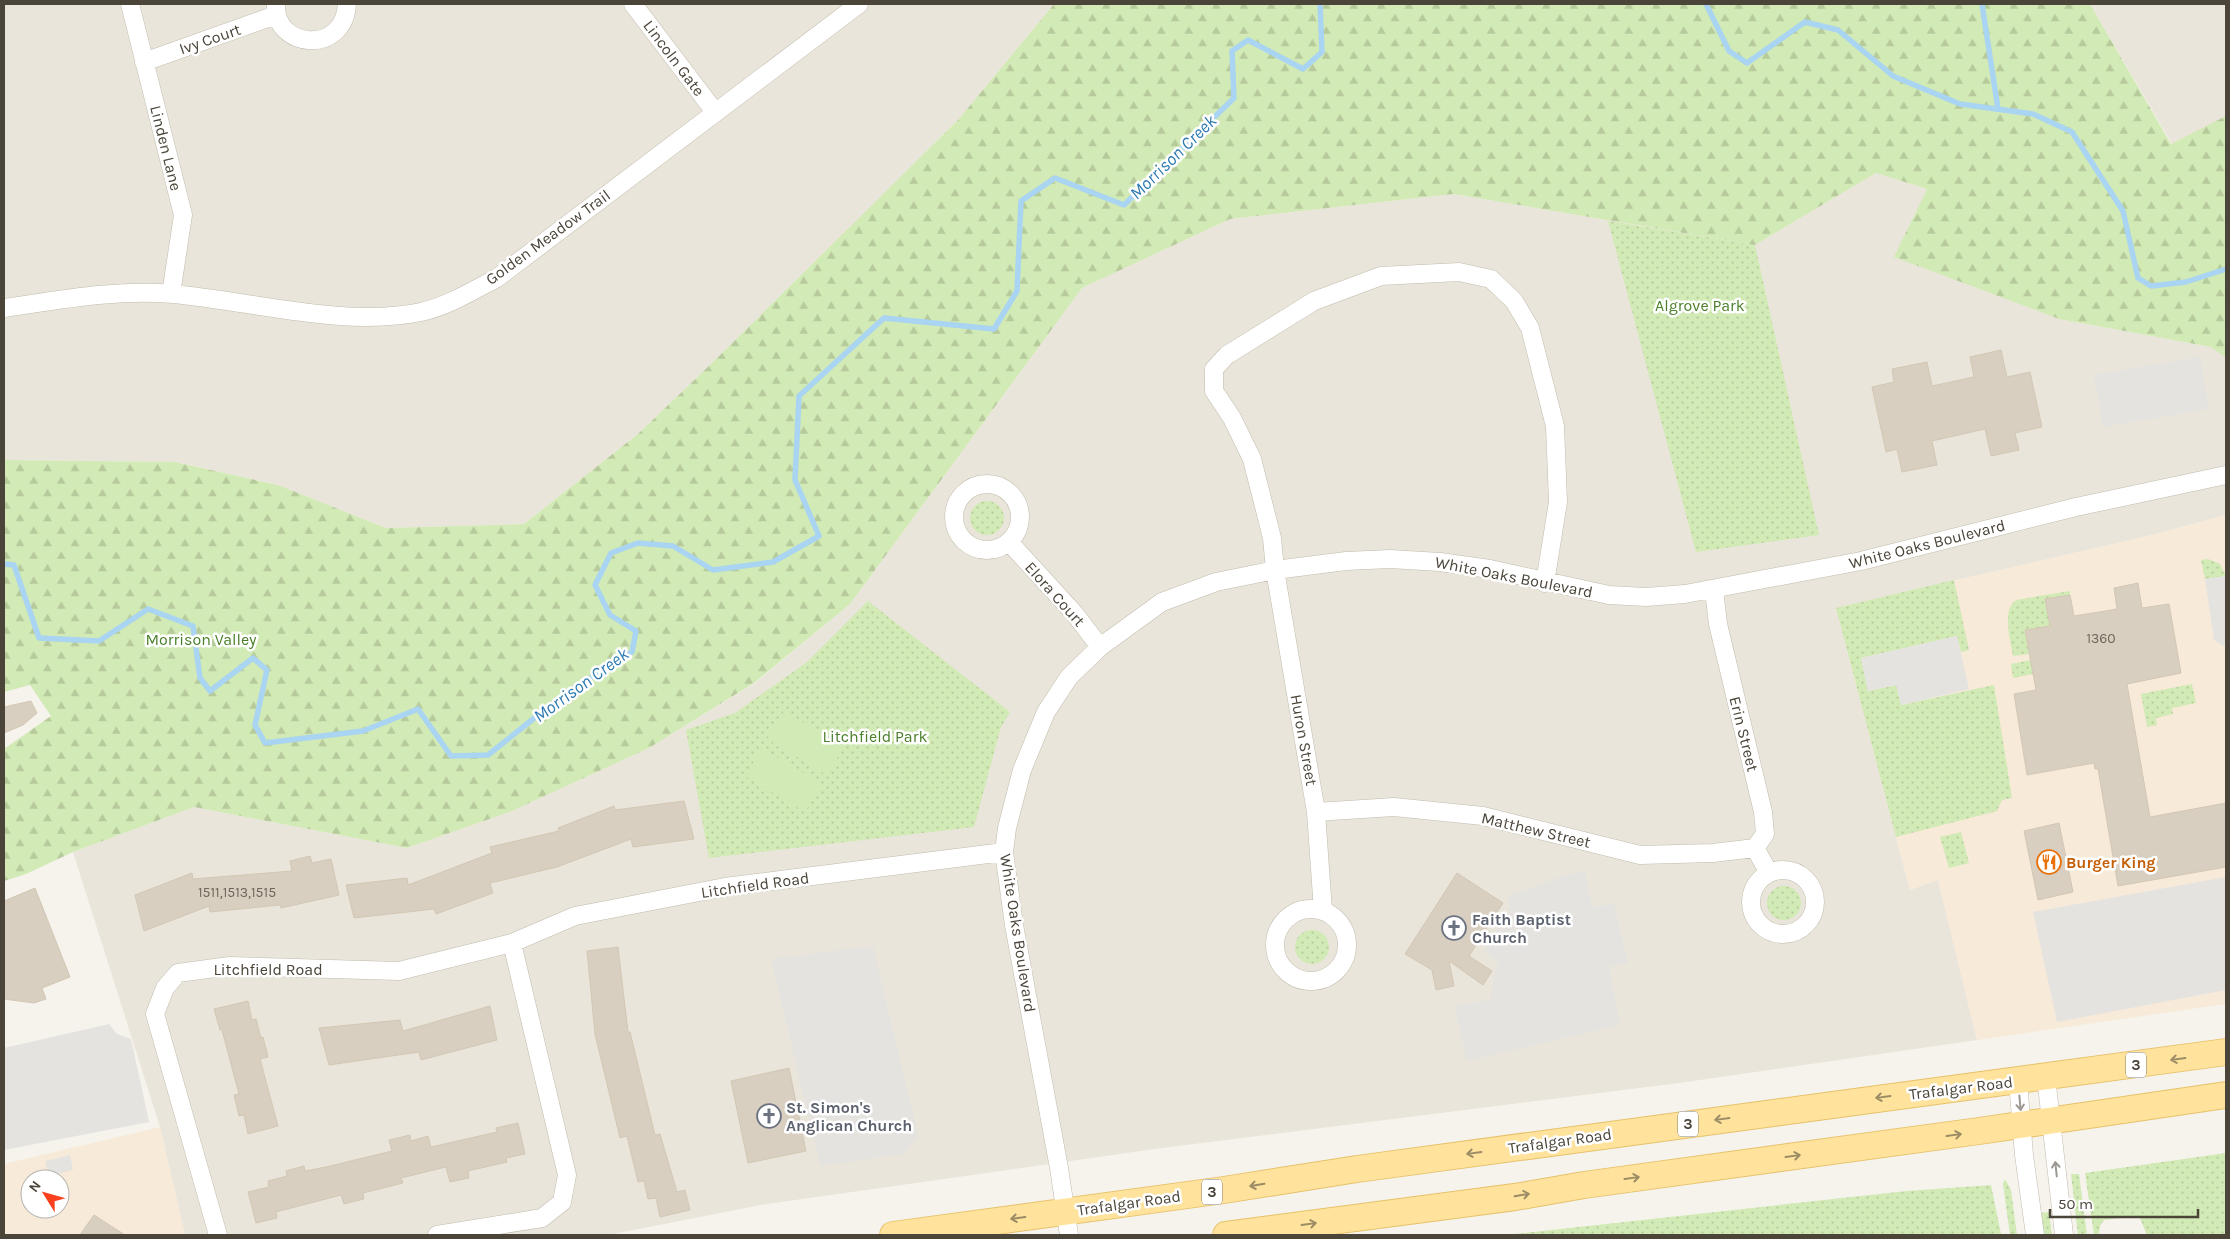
<svg xmlns="http://www.w3.org/2000/svg" width="2230" height="1239" font-family="Karla,sans-serif">
	<style>
		.residential { fill: #eae5da }
		.commercial { fill: #f7ead8; fill-rule: evenodd }
		.green { fill: url(#green-dots) }
		.forest { fill: url(#forest-firs) }
		.pitch { fill: #d2eab5 }
		.parking { fill: #e5e3e0 }
		.lines { fill: none; stroke-linecap: round; stroke-linejoin: round }
		.stream { stroke: #a9d4f2; stroke-width: 5.5 }
		.building { fill: #d8cfc1; stroke: #d3c7b4 }
		.minor-casing { stroke: #c2bbae; stroke-width: 19 }
		.primary-casing { stroke: #e6c16a; stroke-width: 28 }
		.minor { stroke: #fff; stroke-width: 18 }
		.primary { stroke: #ffe39c; stroke-width: 26 }
		.oneway { stroke: #9c8c66 }
		.oneway2 { stroke: #9c9892 }
		.labels { text-anchor: middle; dominant-baseline: central; stroke-width: 5; stroke-linejoin: round; paint-order: stroke }
		.number-label { font-size: 14px; fill: #6e675b }
		.shield { fill: #fff; stroke: #817c74; stroke-width: 1 }
		.shield-label { font-size: 15px; font-weight: bold; fill: #4b4439 }
		.street-label { font-size: 16px; fill: #4b4439; stroke: #fff }
		.park-label { font-size: 16px; fill: #4a7f2a; stroke: #fff }
		.food-label { font-size: 16px; font-weight: bold; fill: #c56008; stroke: #fff; text-anchor: start }
		.worship-label { font-size: 16px; font-weight: bold; fill: #5b616d; stroke: #fff; text-anchor: start }
		.water-label { font-size: 18px; font-style: italic; fill: #2e7ab2; stroke: #fff }
	</style>
	<defs>
		<pattern id="green-dots" width="8" height="8" patternUnits="userSpaceOnUse" patternTransform="scale(1.25)"><rect width="8" height="8" fill="#d2eab5"/><path d="M2 2h.1M6 6h.1" fill="none" stroke="#b6ca9c" stroke-width="1.8" stroke-linecap="round"/></pattern>
		<pattern id="forest-firs" width="22" height="20" patternUnits="userSpaceOnUse" patternTransform="scale(1.25)"><rect width="22" height="20" fill="#d2eab5"/><path d="M5 1l3.5 6h-7zM16 11l3.5 6h-7z" fill="#b6ca9c"/></pattern>
	</defs>
	<rect width="100%" height="100%" fill="#f6f3ec"/>
	<path class="residential" d="M4,4H1054L958,120L712,363L638,434L524,524L386,528L278,485L176,462L4,460Z
		M2090,4H2226V116L2172,144Z
		M1876,173L1927,189L1895,257L2059,319L2211,347L2226,358V515L2148,536L1836,608L1910,890L1938,879L1977,1040L1679,1083L1162,1148L761,1205L608,1235H185L160,1127L73,852L194,807L407,848L512,811L649,748L755,683L850,604L1082,288L1230,219L1453,194L1755,245Z"/>
	<path class="commercial" d="M2226,515V1004L1977,1040L1938,880L1910,890L1836,608L2148,536Z
		M160,1127L185,1235H4V1164ZM30,1179H60V1209H30Z"/>
	<path class="green" d="M1608,221L1755,245L1819,535L1696,552Z
		M970 518a17 17 0 1 1 34 0a17 17 0 1 1-34 0Z
		M2208,559L2220,564L2226,576L2205,579L2201,560Z
		M1954,580L1969,650L1961,652L1957,636L1861,658L1868,691L1897,685L1901,705L1994,685L2012,798L2002,800L1997,811L1896,837L1836,608Z
		M2070,591V595L2045,599L2050,626L2025,630L2029,654L2013,656C2011,640 2001,611 2016,600Z
		M868,601L1010,712L1001,727L974,827L709,858L686,730L735,713L807,662Z
		M2031,660L2033,674L2013,678L2011,664Z
		M2192,684L2196,703L2172,708L2173,714L2156,718L2157,725L2147,727L2141,694Z
		M1961,832L1969,863L1949,868L1940,837Z
		M1767 903a17 17 0 1 1 34 0a17 17 0 1 1-34 0Z
		M1295 947a17 17 0 1 1 34 0a17 17 0 1 1-34 0Z
		M2226,1153V1235H2147L2139,1216L2104,1220L2100,1226L2099,1235H2094L2085,1173Z
		M2071,1174H2079L2087,1235H2078Z
		M2005,1179L2011,1190L2017,1235H2010L2003,1184Z
		M1991,1185L2001,1234L1505,1235L1907,1191Z
		M2049,1212L2052,1235H2044L2041,1213Z"/>
	<path class="forest" d="M1054,4H2090L2171,144L2226,116V358L2211,347L2059,319L1894,257L1927,189L1876,173L1755,245L1453,194L1230,219L1082,288L850,604L754,683L649,748L512,811L407,848L194,807L73,852L26,874L4,881V749L51,716L30,685L4,692V460L175,462L278,485L386,528L524,524L638,434L712,363L958,120Z"/>
	<path class="pitch" d="M784,711L844,747L827,775L767,739Z
		M762,748L822,784L805,812L745,776Z"/>
	<path class="parking" d="M2200,357L2209,409L2103,427L2094,375Z
		M2226,576V647L2214,640L2205,579Z
		M1957,636L1969,689L1901,705L1896,685L1868,691L1861,658Z
		M1585,872L1592,907L1614,904L1628,963L1609,967L1620,1025L1467,1061L1454,1006L1490,1000L1496,968L1499,964L1484,951L1510,911L1508,896L1569,874Z
		M2226,877V990L2057,1022L2033,912Z
		M873,946L918,1135L904,1154L820,1166L771,959Z
		M109,1024L117,1034L131,1039L149,1122L4,1150V1048Z
		M70,1155L73,1170L49,1176L45,1161Z"/>
	<g class="lines">
		<path class="stream" d="M1706,4L1729,51L1747,63L1805,22L1838,30L1893,76L1960,104L2033,114L2072,132L2123,211L2138,278L2151,286L2186,282L2226,269
			M1982,4L1998,109
			M4,564L14,565L39,638L99,641L148,609L193,626L200,678L210,691L253,658L267,670L255,725L265,743L363,731L418,709L451,756L488,755L567,692L632,652L636,631L610,615L595,585L611,553L638,543L673,546L713,570L773,562L819,536L795,480L799,396L884,318L994,329L1017,291L1021,201L1055,178L1124,205L1234,98L1232,51L1248,40L1303,69L1322,52L1320,4"/>
	</g>
	<path class="building" d="M2001,350L2007,377L2030,372L2042,427L2015,433L2019,450L1991,456L1985,429L1932,441L1937,465L1902,472L1897,449L1886,452L1872,387L1894,382L1892,369L1927,362L1932,386L1974,377L1970,357Z
		M2138,583L2142,608L2169,604L2181,673L2127,684L2150,817L2226,803V867L2118,886L2098,769H2095L2094,763L2027,775L2014,694L2036,690L2025,630L2050,626L2045,599L2070,595L2074,616L2093,613L2117,609L2114,588Z
		M31,701L37,713L23,725L4,733V707Z
		M684,801L694,839L633,847L631,839L557,867L490,883L493,893L436,914L434,909L354,918L346,885L407,878L408,885L492,853L490,847L559,831L558,828L614,806L615,810Z
		M2059,823L2073,892L2038,900L2024,831Z
		M310,856L312,863L331,859L339,895L281,908L280,905L210,912L209,906L144,931L135,895L192,873L193,879L292,871L290,861Z
		M1457,873L1503,903L1469,956L1492,971L1483,985L1449,961L1454,986L1436,990L1432,970L1405,954Z
		M35,888L70,977L42,988L46,999L34,1003L4,999V901Z
		M618,947L628,1032H630L655,1135L660,1134L677,1192L685,1190L690,1210L660,1217L656,1198L648,1199L644,1181L638,1182L627,1136L620,1138L595,1034L587,951Z
		M248,1001L252,1020L256,1019L261,1038L263,1037L268,1057L260,1059L278,1126L248,1134L244,1115L239,1116L234,1095L239,1094L222,1030H220L214,1009Z
		M490,1006L497,1040L421,1060L419,1052L329,1065L319,1028L400,1020L403,1031Z
		M789,1068L806,1151L748,1163L731,1081Z
		M518,1123L525,1154L506,1158L507,1162L468,1171L469,1178L450,1182L446,1167L401,1178L403,1183L363,1193L364,1199L344,1204L341,1195L276,1212L277,1218L256,1223L248,1192L269,1187L268,1181L287,1176L286,1171L304,1166L305,1171L326,1167L392,1151L389,1140L410,1135L411,1141L428,1136L431,1147L497,1132L496,1128Z
		M94,1215L125,1235H80Z"/>
	<g class="lines">
		<g class="minor-casing">
			<path id="minor" d="M130,4L183,215L171,294
				M633,4L715,112
				M276,6C275,48 344,56 347,4
				M144,62L276,15
				M4,308C60,300 116,289 173,294C251,301 345,328 421,312C448,306 472,291 497,278L859,4
				M954 517a33 33 0 1 1 66 0a33 33 0 1 1-66 0Z
				M1009,542L1074,613L1100,647
				M1714,590L1718,624L1763,812L1765,834L1755,848L1769,873
				M1316,812L1394,807L1483,816L1640,855L1713,853L1755,848
				M1751 902a32 32 0 1 1 64 0a32 32 0 1 1-64 0Z
				M1275 945a36 36 0 1 1 72 0a36 36 0 1 1-72 0Z
				M1323,911L1316,812L1275,570L1272,538L1252,459L1232,418L1214,391V369L1227,355L1314,301L1381,276L1459,272L1491,279L1514,301L1530,328L1555,426L1558,502L1545,583
				M2046,1077L2064,1235
				M2018,1081L2024,1155L2035,1235
				M218,1235L155,1014L165,988L178,973L230,966L399,971L512,943L575,916L725,887L1004,852
				M437,1235L542,1218L562,1202L567,1175L512,943
				M1069,1235L1059,1168L1014,925L1004,852L1007,828L1022,770L1046,712L1069,677L1100,647L1162,602L1216,582L1275,570L1346,561L1390,559L1440,562L1490,569L1609,595L1646,597L1685,594L1861,561L2076,507L2226,475"/>
		</g>
		<g class="primary-casing">
			<path id="primary" d="M893,1235L1224,1190L1357,1169L2226,1052
				M1226,1235L1515,1197L1584,1185L1979,1131L2226,1095"/>
		</g>
		<use href="#minor" class="minor"/>
		<use href="#primary" class="primary"/>
	</g>
	<defs><path id="oneway-shaft" d="M-6 0H5M1.5-3L5.5 0L1.5 3" fill="none" stroke-width="1.6" stroke-linecap="round" stroke-linejoin="round" transform="scale(1.25)"/></defs>
	<g class="oneway">
		<use href="#oneway-shaft" transform="translate(2178 1059) rotate(172)"/>
		<use href="#oneway-shaft" transform="translate(1883 1097) rotate(172)"/>
		<use href="#oneway-shaft" transform="translate(1722 1119) rotate(172)"/>
		<use href="#oneway-shaft" transform="translate(1954 1135) rotate(-8)"/>
		<use href="#oneway-shaft" transform="translate(1474 1153) rotate(172)"/>
		<use href="#oneway-shaft" transform="translate(1793 1156) rotate(-8)"/>
		<use href="#oneway-shaft" transform="translate(1632 1178) rotate(-8)"/>
		<use href="#oneway-shaft" transform="translate(1257 1185) rotate(171)"/>
		<use href="#oneway-shaft" transform="translate(1522 1195) rotate(-10)"/>
		<use href="#oneway-shaft" transform="translate(1018 1218) rotate(172)"/>
		<use href="#oneway-shaft" transform="translate(1309 1224) rotate(-8)"/>
	</g>
	<g class="oneway2">
		<use href="#oneway-shaft" transform="translate(2020 1103) rotate(85)"/>
		<use href="#oneway-shaft" transform="translate(2056 1169) rotate(-96)"/>
	</g>
	<defs>
		<g id="restaurant-ring" transform="scale(1.25)"><circle r="9.5" fill="#fff" stroke="#e8710a" stroke-width="1.5"/><path d="M-5-6h1v4h1v-4h1v4h1v-4h1v5L-1.5 .5V6h-2V.5L-5-1ZM5-6V6H3V1.5H1.5Q1.5-4 5-6Z" fill="#e8710a"/></g>
		<g id="church-ring" transform="scale(1.25)"><circle r="9.5" fill="#fff" stroke="#6b7280" stroke-width="1.5"/><path d="M-1.2-6h2.4v3.5h3.3v2.4h-3.3V6h-2.4V-.1h-3.3v-2.4h3.3Z" fill="#6b7280"/></g>
	</defs>
	<g fill-rule="evenodd">
		<use href="#restaurant-ring" x="2049" y="862"/>
		<use href="#church-ring" x="1454" y="928"/>
		<use href="#church-ring" x="769" y="1116"/>
	</g>
	<g class="labels">
		<g class="number-label">
			<text x="2101" y="638">1360</text>
			<text x="237" y="892">1511,1513,1515</text>
		</g>
		<g class="shield">
			<rect x="2126" y="1052.5" width="20" height="25" rx="4"/>
			<rect x="1678" y="1111.5" width="20" height="25" rx="4"/>
			<rect x="1202" y="1179.5" width="20" height="25" rx="4"/>
		</g>
		<g class="shield-label">
			<text x="2136" y="1065">3</text>
			<text x="1688" y="1124">3</text>
			<text x="1212" y="1192">3</text>
		</g>
		<g class="street-label">
			<text transform="translate(210 39) rotate(-19)">Ivy Court</text>
			<text transform="translate(674 58) rotate(53)">Lincoln Gate</text>
			<text transform="translate(166 148) rotate(76)">Linden Lane</text>
			<text transform="translate(548 237) rotate(-36)">Golden Meadow Trail</text>
			<text transform="translate(1927 544) rotate(-14)">White Oaks Boulevard</text>
			<text transform="translate(1514 577) rotate(11)">White Oaks Boulevard</text>
			<text transform="translate(1055 594) rotate(48)">Elora Court</text>
			<text transform="translate(1744 734) rotate(76)">Erin Street</text>
			<text transform="translate(1304 740) rotate(80)">Huron Street</text>
			<text transform="translate(1536 830) rotate(13)">Matthew Street</text>
			<text transform="translate(755 885) rotate(-8)">Litchfield Road</text>
			<text transform="translate(1018 933) rotate(81)">White Oaks Boulevard</text>
			<text x="268" y="969">Litchfield Road</text>
			<text transform="translate(1961 1088) rotate(-7)">Trafalgar Road</text>
			<text transform="translate(1560 1141) rotate(-8)">Trafalgar Road</text>
			<text transform="translate(1129 1203) rotate(-8)">Trafalgar Road</text>
		</g>
		<g class="park-label">
			<text x="1700" y="305">Algrove Park</text>
			<text x="201" y="639">Morrison Valley</text>
			<text x="875" y="736">Litchfield Park</text>
		</g>
		<g class="food-label">
			<text x="2066" y="862">Burger King</text>
		</g>
		<g class="worship-label">
			<text x="1472" y="919">Faith Baptist<tspan x="1472" dy="18">Church</tspan></text>
			<text x="786" y="1107">St. Simon's<tspan x="786" dy="18">Anglican Church</tspan></text>
		</g>
		<g class="water-label">
			<text transform="translate(1173 157) rotate(-44)">Morrison Creek</text>
			<text transform="translate(581 685) rotate(-36)">Morrison Creek</text>
		</g>
	</g>
	<rect width="2230" height="1239" fill="none" stroke="#4b4439" stroke-width="10"/>
	<g transform="translate(45 1194) rotate(307)"><circle r="24" fill="#ffffff" stroke="#b7b4b0"/>
	<path d="M0-4L9 19L0 12L-9 19Z" fill="#fc3f1d"/>
	<text y="-8" font-size="14" font-weight="bold" text-anchor="middle" fill="#4b4439">N</text>
	</g>
	<path d="M2050 1209v8h148v-8" fill="none" stroke="#4b4439" stroke-width="2.5"/>
	<text x="2058" y="1209" font-size="15" fill="#4b4439" stroke="#ffffff" stroke-width="4" paint-order="stroke">50 m</text>
</svg>
